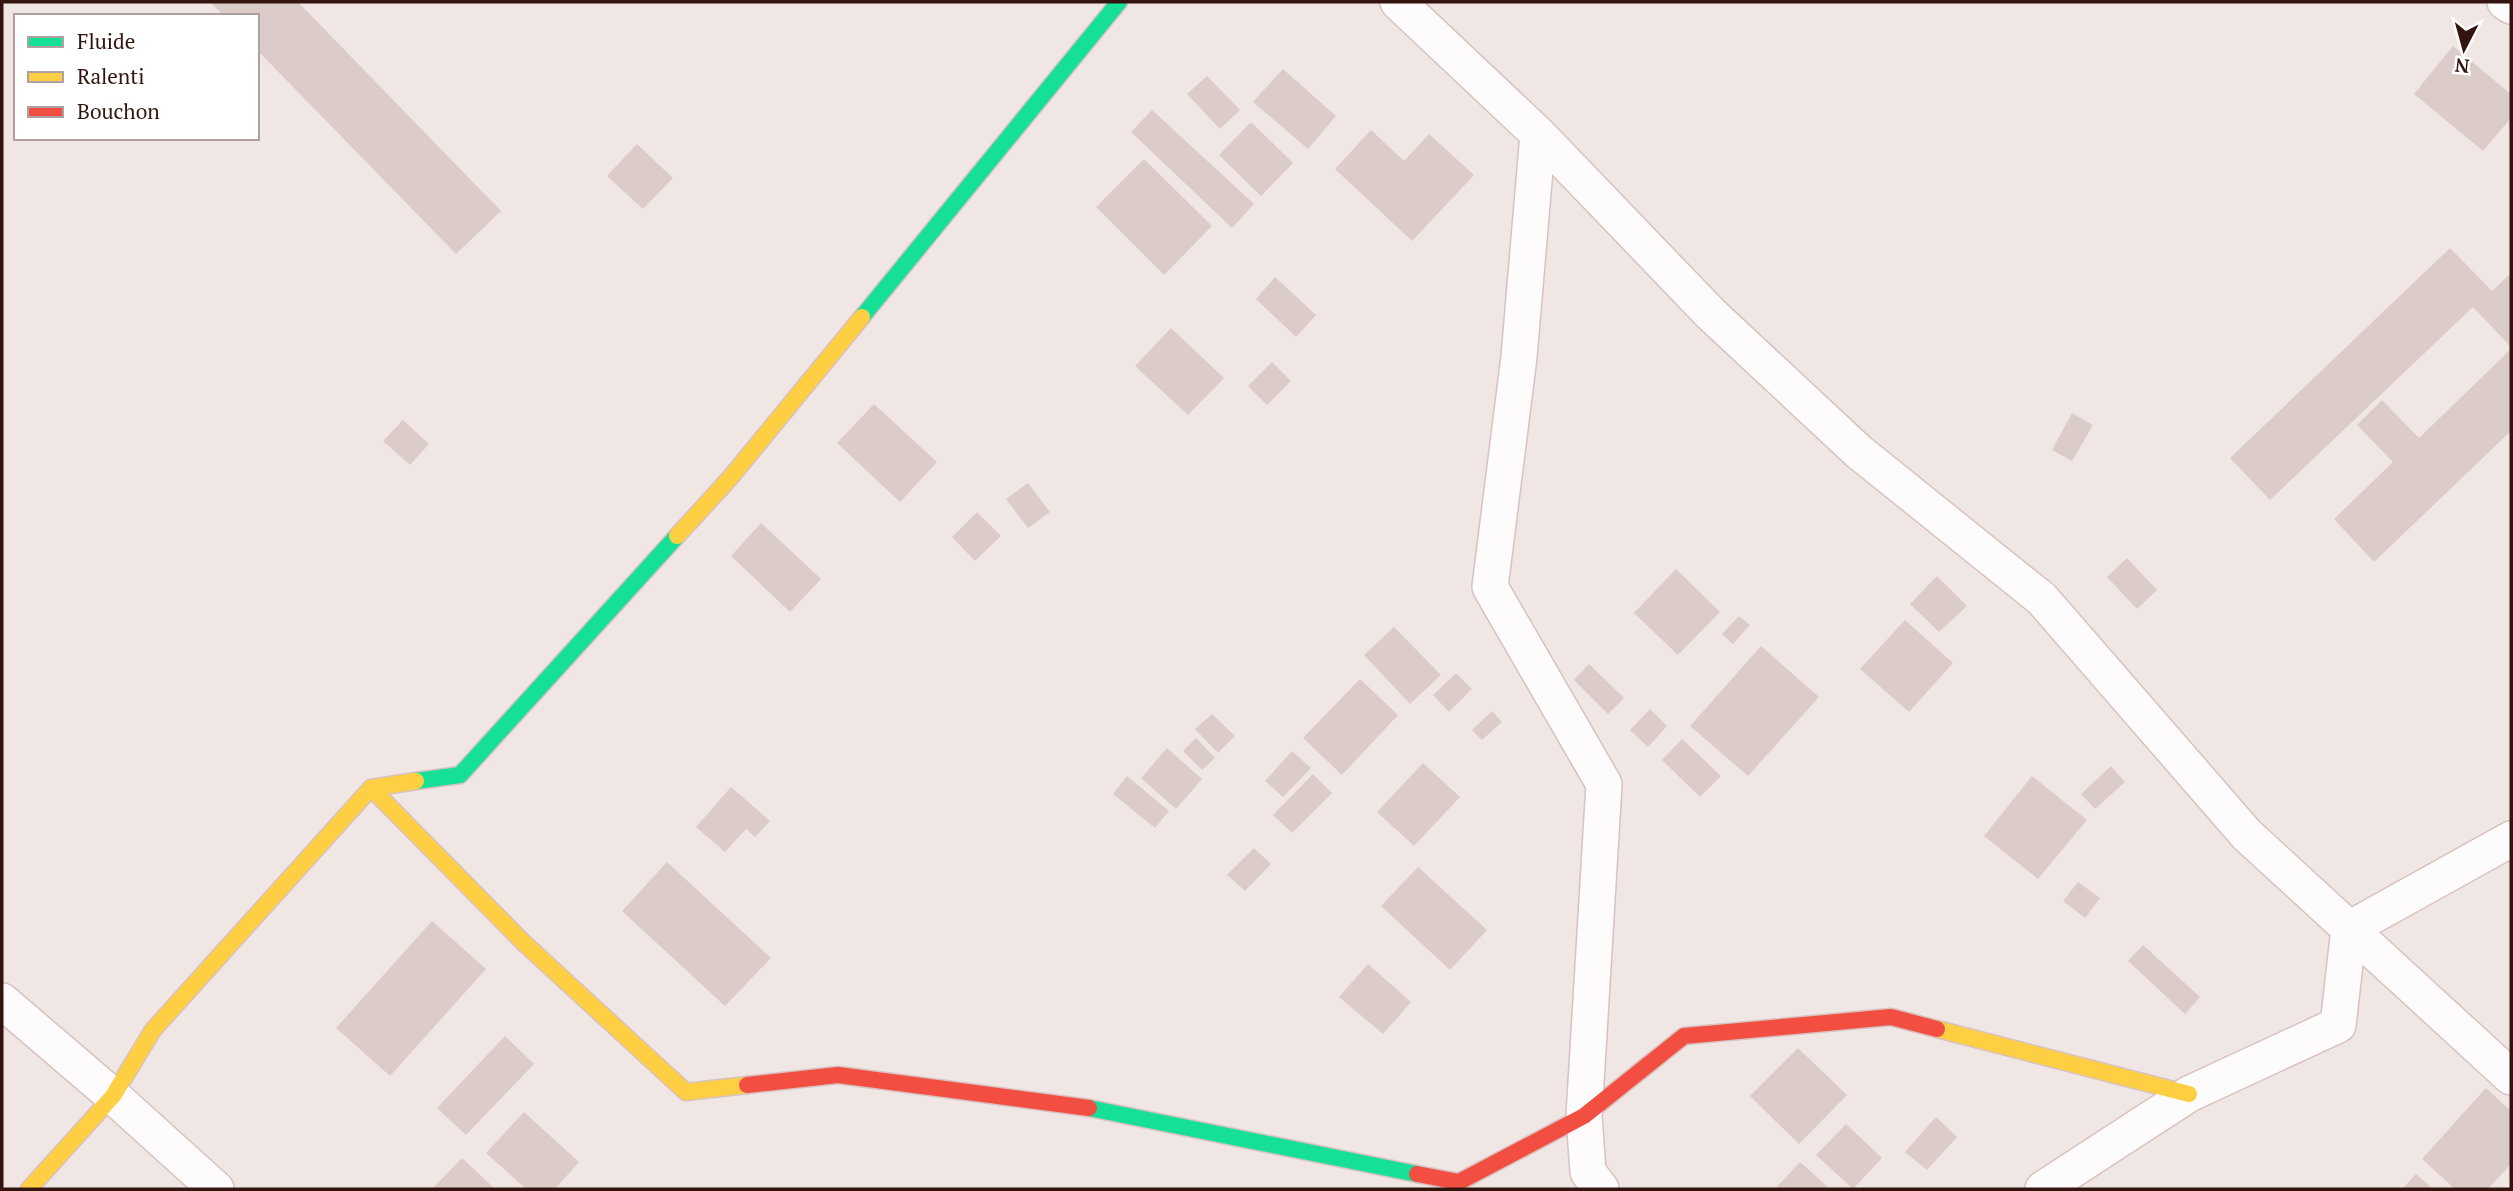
<svg xmlns="http://www.w3.org/2000/svg" width="2513" height="1191" font-family="'PT Serif',serif">
	<style>
		.building { fill: #dcccc9 }
		.lines { fill: none; stroke-linecap: round; stroke-linejoin: round }
		.street-casing { stroke: #d8c2bf; stroke-width: 38 }
		.fast-casing { stroke: #d8c2bf; stroke-width: 19 }
		.slow-casing { stroke: #d8c2bf; stroke-width: 19 }
		.jam-casing { stroke: #d8c2bf; stroke-width: 19 }
		.street { stroke: #fdfbfb; stroke-width: 35 }
		.fast { stroke: #16e098; stroke-width: 16 }
		.slow { stroke: #ffcf43; stroke-width: 16 }
		.jam { stroke: #f24e42; stroke-width: 16 }
	</style>
	<rect width="100%" height="100%" fill="#f0e6e4"/>
	<path class="building" d="M210,2H298L501,211L456,254L257,50V16H224Z
		M2453,46L2511,94V118L2483,151L2414,94Z
		M1283,69L1336,116L1308,149L1253,102Z
		M1207,76L1240,110L1220,129L1187,94Z
		M1152,110L1254,204L1232,228L1131,132Z
		M1251,122L1293,163L1261,196L1219,155Z
		M1371,130L1404,161L1429,134L1474,175L1412,241L1335,169Z
		M637,144L673,178L643,209L607,176Z
		M1144,159L1212,226L1164,275L1096,207Z
		M2450,248L2492,291L2511,273V347L2473,307L2270,500L2230,458Z
		M1275,277L1316,315L1296,337L1256,299Z
		M1171,328L1224,378L1188,415L1135,366Z
		M2511,349V431L2374,562L2334,519L2393,462L2357,425L2382,400L2419,438Z
		M1272,362L1291,381L1267,405L1248,386Z
		M874,404L937,462L900,502L837,443Z
		M2072,413L2093,425L2072,461L2052,450Z
		M403,420L429,444L410,465L383,441Z
		M1028,483L1050,512L1028,528L1006,499Z
		M977,512L1001,536L975,561L952,537Z
		M761,523L821,579L790,612L731,556Z
		M2127,558L2157,590L2137,609L2107,577Z
		M1676,569L1720,612L1678,655L1634,613Z
		M1937,576L1967,606L1939,632L1910,604Z
		M1739,616L1750,625L1733,644L1722,634Z
		M1905,620L1953,663L1909,712L1860,669Z
		M1394,627L1441,675L1410,704L1364,655Z
		M1761,646L1819,697L1748,776L1690,726Z
		M1589,664L1624,698L1608,714L1574,680Z
		M1456,673L1472,689L1449,712L1433,695Z
		M1360,679L1398,715L1342,775L1303,738Z
		M1650,709L1667,726L1648,747L1630,730Z
		M1492,711L1502,722L1482,740L1472,730Z
		M1212,714L1235,736L1218,753L1195,729Z
		M1196,738L1215,758L1202,770L1183,751Z
		M1682,739L1721,776L1700,797L1662,760Z
		M1167,748L1202,779L1176,809L1141,778Z
		M1292,751L1311,768L1283,797L1265,781Z
		M1423,763L1460,797L1414,846L1377,812Z
		M2111,766L2125,782L2095,809L2081,794Z
		M1313,774L1332,793L1292,833L1273,815Z
		M1127,776L1169,811L1155,828L1113,794Z
		M2032,776L2087,820L2038,879L1984,836Z
		M731,787L770,821L755,837L746,829L725,852L696,827Z
		M1254,848L1271,864L1245,891L1227,875Z
		M667,862L771,958L725,1006L622,911Z
		M1418,867L1487,930L1450,970L1381,906Z
		M2078,882L2100,898L2085,918L2063,901Z
		M432,921L486,969L390,1076L336,1028Z
		M2143,945L2200,997L2185,1014L2128,961Z
		M1368,964L1411,1002L1383,1034L1339,997Z
		M505,1036L534,1064L466,1135L437,1108Z
		M1798,1048L1847,1095L1799,1144L1750,1096Z
		M2486,1088L2511,1111V1164L2488,1189H2455L2422,1159Z
		M524,1112L579,1162L555,1189H526L486,1153Z
		M1936,1117L1957,1137L1927,1170L1905,1152Z
		M1846,1124L1882,1158L1853,1189L1816,1155Z
		M462,1158L495,1189H432Z
		M1800,1162L1830,1189H1775Z
		M2416,1174L2433,1189H2402Z"/>
	<g class="lines">
		<g class="street-casing">
			<path id="street" d="M1398,2L1538,134L1519,357L1490,587L1604,784L1584,1116L1588,1172L1601,1189
				M2505,2L2511,6
				M1538,134L1711,314L1859,452L2042,599L2247,835L2511,1077
				M2,1001L113,1096L216,1189
				M2043,1189L2189,1094L2338,1025L2349,929L2511,839"/>
		</g>
		<g class="fast-casing">
			<path id="fast" d="M862,317L1119,2
				M416,781L460,775L677,536
				M1089,1108L1417,1174"/>
		</g>
		<g class="slow-casing">
			<path id="slow" d="M677,536L730,478L862,317
				M371,788L524,943L686,1092L747,1085
				M1937,1029L2189,1094
				M29,1189L113,1096L153,1030L371,788L416,781"/>
		</g>
		<g class="jam-casing">
			<path id="jam" d="M747,1085L838,1075L1089,1108
				M1417,1174L1459,1182L1584,1116L1684,1036L1891,1017L1937,1029"/>
		</g>
		<use href="#street" class="street"/>
		<use href="#fast" class="fast"/>
		<use href="#slow" class="slow"/>
		<use href="#jam" class="jam"/>
	</g>
	<rect width="2513" height="1191" fill="none" stroke="#34140f" stroke-width="7"/>
	<rect x="14" y="14" width="245" height="126" fill="#ffffff" stroke="#aea19f" stroke-width="2"/>
	<rect x="28" y="37" width="35" height="10" fill="#16e098" stroke="#aea19f" stroke-width="2"/>
	<text x="77" y="49" font-size="21" fill="#34140f">Fluide</text>
	<rect x="28" y="72" width="35" height="10" fill="#ffcf43" stroke="#aea19f" stroke-width="2"/>
	<text x="77" y="84" font-size="21" fill="#34140f">Ralenti</text>
	<rect x="28" y="107" width="35" height="10" fill="#f24e42" stroke="#aea19f" stroke-width="2"/>
	<text x="77" y="119" font-size="21" fill="#34140f">Bouchon</text>
	<g transform="translate(2464 49) rotate(186)" stroke="#ffffff" stroke-width="5" paint-order="stroke">
	<path d="M0-5L12 26L0 18L-12 26Z" fill="#34140f"/>
	<text y="-10" font-size="19" font-weight="bold" text-anchor="middle" fill="#34140f">N</text>
	</g>
</svg>
